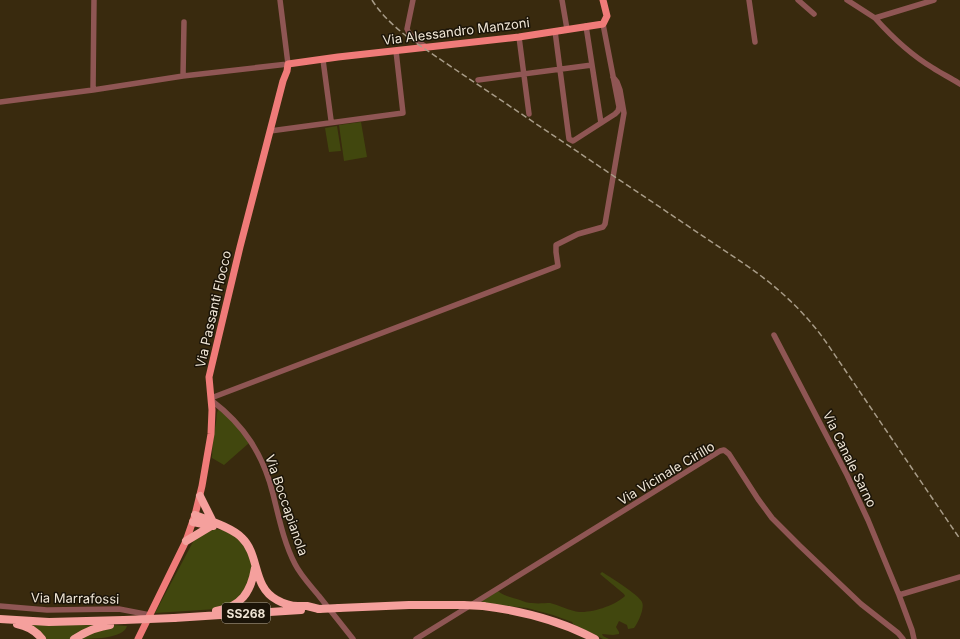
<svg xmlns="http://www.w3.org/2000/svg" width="960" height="639" font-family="Inter,sans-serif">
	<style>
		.green { fill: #41470e }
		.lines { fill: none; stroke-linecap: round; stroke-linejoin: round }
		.minor { stroke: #8f5654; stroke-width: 5.5 }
		.major { stroke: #f07b79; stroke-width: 7 }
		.highway { stroke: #f5a09d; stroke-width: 8 }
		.rail { stroke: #a89c88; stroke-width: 1.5; stroke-dasharray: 6 3; stroke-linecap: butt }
		.highway-bridge { stroke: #f5a09d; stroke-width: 8 }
		.labels { text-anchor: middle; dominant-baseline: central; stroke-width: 3; stroke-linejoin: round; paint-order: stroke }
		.shield { fill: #1b1408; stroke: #afa698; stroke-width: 1 }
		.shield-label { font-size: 12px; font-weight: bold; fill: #efe5d5 }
		.street-label { font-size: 13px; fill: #efe5d5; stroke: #1b1408 }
	</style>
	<rect width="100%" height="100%" fill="#392a0e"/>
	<path class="green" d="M361,122L367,157L344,161L339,125Z
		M337,126L341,151L329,152L325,128Z
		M218,410H220L233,422L249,443L224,465L212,458C212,445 214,434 216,422C217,418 216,414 218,410Z
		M215,529L222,530L229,532L244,544L252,562V576L240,598L217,609L155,613L194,540L200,534Z
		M602,572C610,577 639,595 642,602C645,608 638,623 634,628L628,629L627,625L619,621L616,627L619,632V634L613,635L602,634L603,636L609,639H603L573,624L572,622L553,615L527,608L481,603V602L498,591C505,597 512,597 520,600C525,602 527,603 532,603C538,604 545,603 550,603C558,605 566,609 574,611C587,615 615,606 625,596L624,594L600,574Z
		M31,624H96L70,639H46L30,625Z
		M114,625L127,626C124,639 90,639 76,639L97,630Z"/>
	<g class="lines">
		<path class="minor" d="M413,0L407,29C410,38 420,42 427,48
			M562,0L567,29
			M749,0L755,42
			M798,0L814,14
			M847,0L875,18L934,0
			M875,18C892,37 911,55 933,68C942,74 951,78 960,84
			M586,26L601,123
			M555,31L569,139L573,141L615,114L618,111L619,107L603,24
			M519,37L529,114
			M323,60L331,120
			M183,76L184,22
			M478,80L592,65
			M93,90L94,0
			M0,102L93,90L183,76L288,64L280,0
			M270,131L403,113L396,51
			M774,335L847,475L868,520L899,595
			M211,398L558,266L556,252V245L578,234L603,227L605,224L624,113L620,90L617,82L613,77
			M211,400C244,425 263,454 273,494C279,518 284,543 295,564C301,576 311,586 319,596C330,610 342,625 353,639
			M0,606L47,610L119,609L150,615
			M416,639L720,451L724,450L729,454L758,499L772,518L799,545L861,604L898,633L903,639
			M914,639L912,630L899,595L960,577"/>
		<path class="major" d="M138,639L186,541L195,515L202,486L211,434L212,410L209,377L240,247L283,81L287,71L288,64L338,57L519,37L603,24L607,16L603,0"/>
		<path class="highway" d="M200,496L213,522
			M195,515C208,520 233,528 242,538C260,555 252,587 277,600C284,604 291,606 298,606C301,606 304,606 307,606C311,607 315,608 319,609
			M193,522L213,526
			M186,541L211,526
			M483,606C523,611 559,620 595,639
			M339,608L409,605H463
			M216,611C241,607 251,592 255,568
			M174,618L301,610
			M0,619L49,622L124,620
			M17,624C27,626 36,631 42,639
			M74,639C85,632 96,627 110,625"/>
		<path class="rail" d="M372,0C382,16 396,28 410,39L737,259C746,265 756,272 765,279C788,297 809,318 826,342L960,539"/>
		<path class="highway-bridge" d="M463,605L483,606
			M319,609L339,608
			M124,620L174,618"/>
	</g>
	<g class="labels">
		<rect class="shield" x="222" y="603" width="48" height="20" rx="3"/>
		<g class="shield-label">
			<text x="246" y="613">SS268</text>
		</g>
		<g class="street-label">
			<text transform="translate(456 31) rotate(-7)">Via Alessandro Manzoni</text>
			<text transform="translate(213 309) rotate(-77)">Via Passanti Flocco</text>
			<text transform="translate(850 459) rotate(64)">Via Canale Sarno</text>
			<text transform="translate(666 473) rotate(-31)">Via Vicinale Cirillo</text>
			<text transform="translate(287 505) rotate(71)">Via Boccapianola</text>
			<text transform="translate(75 598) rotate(1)">Via Marrafossi</text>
		</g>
	</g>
</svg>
